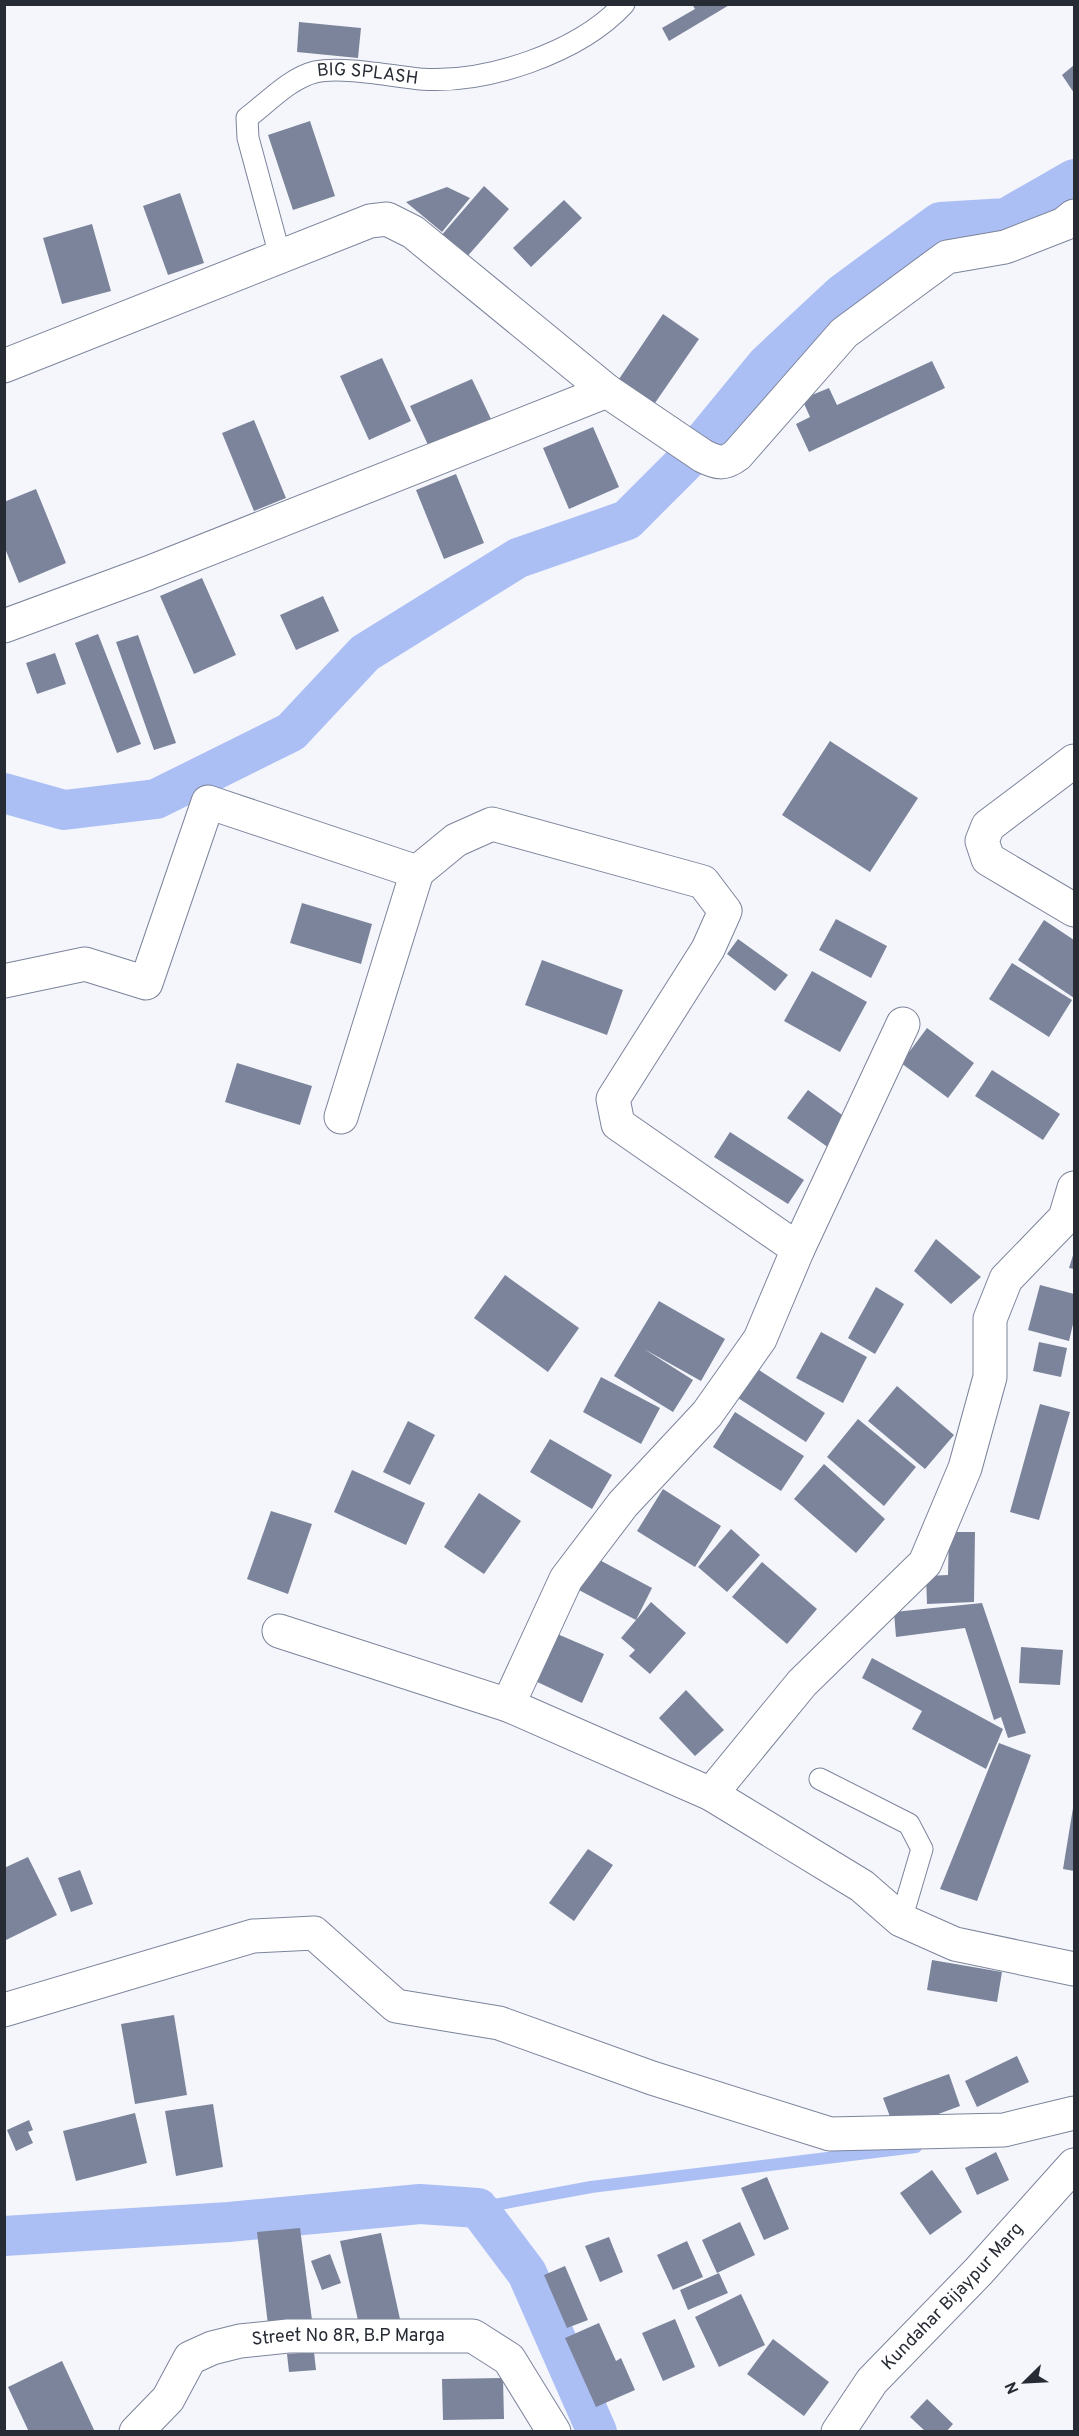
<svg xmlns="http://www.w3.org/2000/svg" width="1079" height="2436" font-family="Overpass,sans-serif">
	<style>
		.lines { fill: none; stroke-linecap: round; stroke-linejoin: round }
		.stream { stroke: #acbff5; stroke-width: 12 }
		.canal { stroke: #acbff5; stroke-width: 40 }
		.building { fill: #7c849b }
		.service-casing { stroke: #7c849b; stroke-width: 23 }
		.minor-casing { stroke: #7c849b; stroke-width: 35 }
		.secondary-casing { stroke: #7c849b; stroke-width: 35 }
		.service { stroke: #fff; stroke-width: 21 }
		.minor { stroke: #fff; stroke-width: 33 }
		.secondary { stroke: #fff; stroke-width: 33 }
		.labels { text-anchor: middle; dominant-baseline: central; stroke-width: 6; stroke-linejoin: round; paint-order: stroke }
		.street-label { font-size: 18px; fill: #272b34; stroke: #f4f6fc }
	</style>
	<rect width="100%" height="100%" fill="#f4f6fc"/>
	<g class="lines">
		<path class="stream" d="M478,2208L591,2187L916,2147"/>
		<path class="canal" d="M4,793L64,810L156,799L291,732L365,653L518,558L627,520L694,453L767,364L842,294L940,222L1006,218L1074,179
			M4,2236L229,2222L420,2204L478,2208L527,2273L597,2432"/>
	</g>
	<path class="building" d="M692,4H731L669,41L662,28L695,9Z
		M299,22L361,28L358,58L297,52Z
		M1074,65V93L1062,75Z
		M310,121L335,196L293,210L268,135Z
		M484,186L509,209L465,259L440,237Z
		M447,187L470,198L442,232L406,202Z
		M180,193L204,263L168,275L143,206Z
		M564,200L582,218L531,267L513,248Z
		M92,224L111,291L62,304L43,238Z
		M663,314L699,339L655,403L619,379Z
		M382,358L411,421L369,440L340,376Z
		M932,361L945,388L809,452L796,424L810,417L802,399L829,388L837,405Z
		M472,379L491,419L429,447L410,406Z
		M254,420L286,498L254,511L222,433Z
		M593,427L619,487L569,509L543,448Z
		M456,474L484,543L444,559L416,490Z
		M36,489L66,563L19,583L4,546V502Z
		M202,578L236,655L194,674L160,596Z
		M323,596L339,631L296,650L280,615Z
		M98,634L141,744L117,753L75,643Z
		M138,635L176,743L154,750L116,642Z
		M55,653L66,684L37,694L26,663Z
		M830,741L918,798L870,872L782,815Z
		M302,903L372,924L361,964L290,943Z
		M836,919L887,946L871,978L819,950Z
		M1044,920L1074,940V998L1018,960Z
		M738,939L788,975L775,991L727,954Z
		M542,960L623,990L607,1035L525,1005Z
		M1012,963L1072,1000L1049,1037L989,999Z
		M812,971L867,1002L840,1052L784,1021Z
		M927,1028L974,1063L948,1098L901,1063Z
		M237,1063L312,1086L300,1125L225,1102Z
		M992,1070L1060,1114L1043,1140L975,1096Z
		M808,1090L849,1120L829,1148L787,1118Z
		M730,1132L804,1180L788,1204L714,1157Z
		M936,1239L981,1277L951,1304L914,1271Z
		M1074,1252V1269L1069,1268Z
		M505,1275L579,1328L548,1372L474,1318Z
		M1040,1285L1074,1294V1320L1069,1341L1028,1330Z
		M876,1287L904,1304L875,1354L848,1338Z
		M659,1301L725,1339L701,1381L644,1349L693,1380L673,1412L614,1376Z
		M821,1332L867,1357L843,1403L796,1378Z
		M1039,1342L1067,1348L1061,1377L1033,1371Z
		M756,1368L825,1413L806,1442L738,1398Z
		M601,1377L660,1408L641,1444L583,1412Z
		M897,1386L954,1435L925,1469L868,1421Z
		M1040,1404L1070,1412L1039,1520L1010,1512Z
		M735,1412L804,1456L781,1491L713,1447Z
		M858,1419L916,1467L884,1506L827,1457Z
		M408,1421L435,1435L410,1485L383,1472Z
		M550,1439L612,1475L592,1509L530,1472Z
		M824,1464L885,1519L856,1553L794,1499Z
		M352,1470L425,1503L406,1545L334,1512Z
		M663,1489L721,1526L695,1567L637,1531Z
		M479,1493L521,1521L484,1574L444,1547Z
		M271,1511L312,1524L288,1594L247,1579Z
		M731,1529L760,1555L727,1592L698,1567Z
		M949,1532H975L974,1602L927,1604L926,1576L948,1575Z
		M592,1556L652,1588L636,1620L575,1588Z
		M762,1562L817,1609L787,1644L732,1597Z
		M651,1602L686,1633L650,1674L629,1656L635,1650L621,1638Z
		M982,1603L1026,1733L1008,1738L1001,1717L994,1720L965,1628L896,1637L894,1612Z
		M555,1633L604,1654L582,1703L531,1679Z
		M1021,1647L1063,1650L1060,1685L1019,1683Z
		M872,1658L1003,1729L986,1769L912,1729L922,1711L862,1678Z
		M686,1690L724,1730L695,1756L659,1718Z
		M999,1743L1031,1755L977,1901L940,1889Z
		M1073,1808H1074V1871L1063,1869Z
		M588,1849L613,1865L574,1921L549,1903Z
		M28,1857L57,1915L4,1941V1868Z
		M80,1870L93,1904L71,1912L58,1878Z
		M932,1960L1002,1972L997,2002L927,1990Z
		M174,2015L187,2095L135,2104L121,2024Z
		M1017,2056L1029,2082L977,2107L965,2081Z
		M949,2074L960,2106L895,2130L883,2098Z
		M213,2104L223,2167L176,2176L165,2111Z
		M135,2113L147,2163L76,2181L63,2131Z
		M29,2120L33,2130L28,2132L33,2143L16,2151L7,2130Z
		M996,2152L1009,2180L977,2195L965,2168Z
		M932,2170L962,2212L930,2235L900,2193Z
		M767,2177L789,2229L764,2240L741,2188Z
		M740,2222L755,2255L717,2273L702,2240Z
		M300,2228L312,2320L268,2325L257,2232Z
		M381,2233L400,2319L360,2329L340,2241Z
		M609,2237L623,2272L600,2282L585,2246Z
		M687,2241L703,2277L673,2290L657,2255Z
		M330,2254L341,2283L322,2290L311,2261Z
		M565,2266L588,2320L567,2328L544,2275Z
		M719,2273L728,2293L688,2310L680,2290Z
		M741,2294L765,2345L719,2367L695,2317Z
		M675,2319L695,2367L663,2381L642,2333Z
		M599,2323L616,2361L621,2358L635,2390L596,2407L565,2338Z
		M773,2339L829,2382L804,2416L747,2374Z
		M314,2352L316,2370L289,2372L287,2354Z
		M62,2361L95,2432H29L8,2387Z
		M503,2378L504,2419L443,2420L442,2379Z
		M927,2399L953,2424L946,2432H926L910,2417Z"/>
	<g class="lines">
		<g class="service-casing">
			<g id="service">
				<path id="s1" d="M280,256L248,138L247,118C267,103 290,78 315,72C340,66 392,76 420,79C486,84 579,53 624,4"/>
				<path d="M820,1779L909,1824L922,1849L901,1920"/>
			</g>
		</g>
		<g class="minor-casing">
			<g id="minor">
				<path d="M4,366L370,221L387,219L413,232L607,391L703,456C717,463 724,465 737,455L844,333L947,257L1005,247L1064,224L1074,216"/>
				<path d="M4,626L148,573L607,391"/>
				<path d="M1074,761L988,826L982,841L988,859L1074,910"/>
				<path d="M4,981L85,964L146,983L208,802L417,872L456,840L492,824L703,882L725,911L708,949L613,1099L618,1124L798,1249L760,1339L707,1414L623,1504L566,1579L508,1705L279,1631"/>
				<path d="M341,1117L417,872"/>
				<path d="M798,1249L903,1024"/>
				<path d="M508,1705L711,1794L862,1886L901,1920L955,1944L1074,1969"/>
				<path d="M711,1794L802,1683L925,1563L965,1468L990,1377V1319L1006,1279L1065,1218L1074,1188"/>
				<path d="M4,2010L253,1936L314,1933L396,2006L499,2023L652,2078L830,2134L1004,2130L1074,2113"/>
				<path id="s2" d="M136,2432L168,2399L190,2358L212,2348L240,2341L288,2336H473L509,2359L554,2432"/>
			</g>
		</g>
		<g class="secondary-casing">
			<g id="secondary">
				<path id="s3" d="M838,2432L872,2381L978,2272L1074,2165"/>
			</g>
		</g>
		<use href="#service" class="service"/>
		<use href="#minor" class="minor"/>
		<use href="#secondary" class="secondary"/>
	</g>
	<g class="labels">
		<g class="street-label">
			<text stroke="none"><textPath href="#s1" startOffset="278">BIG SPLASH</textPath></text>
			<text stroke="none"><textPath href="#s3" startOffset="178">Kundahar Bijaypur Marg</textPath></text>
			<text stroke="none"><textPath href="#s2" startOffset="254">Street No 8R, B.P Marga</textPath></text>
		</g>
	</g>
	<rect width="1079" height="2436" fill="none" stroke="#272b34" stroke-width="12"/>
	<g transform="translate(1025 2382) rotate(246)" stroke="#f4f6fc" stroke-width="4.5" paint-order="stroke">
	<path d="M0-4.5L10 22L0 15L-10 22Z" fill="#272b34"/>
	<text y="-9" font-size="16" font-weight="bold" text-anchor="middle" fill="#272b34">N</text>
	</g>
</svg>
